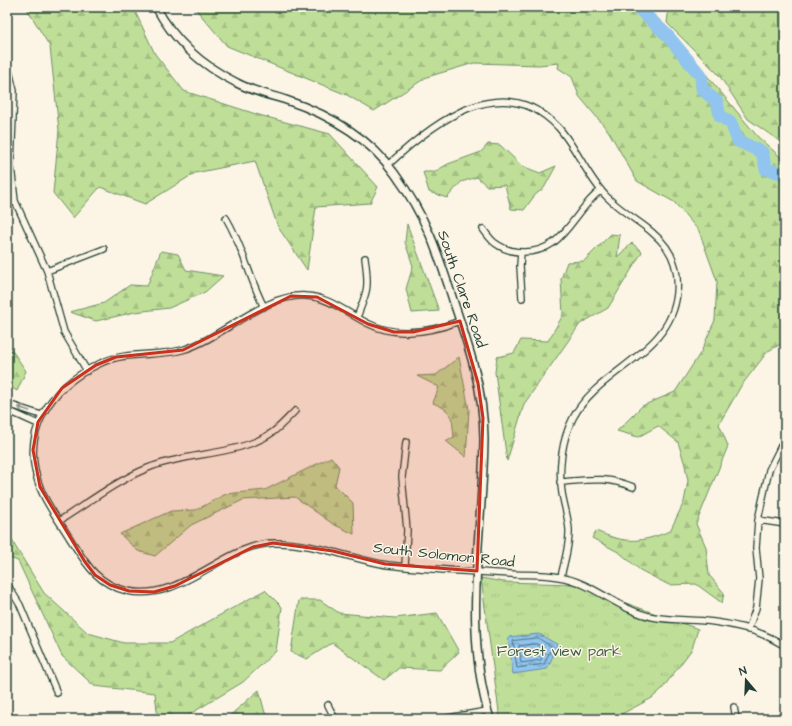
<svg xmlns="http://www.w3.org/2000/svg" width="792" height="726" font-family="'Architects Daughter',sans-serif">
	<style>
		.forest { fill: url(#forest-firs); stroke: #6f8e66 }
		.park { fill: url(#park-tufts); stroke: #6f8e66 }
		.water { fill: url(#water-waves); stroke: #638ea4 }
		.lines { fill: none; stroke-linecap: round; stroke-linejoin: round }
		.shore { stroke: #4d737e; stroke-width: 1 }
		.river { stroke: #91c4ee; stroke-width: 13 }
		.minor-casing { stroke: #1f3d34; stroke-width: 8 }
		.tertiary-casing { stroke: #1f3d34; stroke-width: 10 }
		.minor { stroke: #fcf5e5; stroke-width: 5.5 }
		.tertiary { stroke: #fcf5e5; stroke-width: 7 }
		.oneway { stroke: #8e998c }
		.marked { fill: #c8321e; fill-opacity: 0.2; stroke: #c8321e; stroke-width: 3; stroke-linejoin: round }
		.labels { text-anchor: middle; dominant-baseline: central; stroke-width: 3; stroke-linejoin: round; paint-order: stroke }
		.street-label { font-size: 15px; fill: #1f3d34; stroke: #fcf5e5 }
		.park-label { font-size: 15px; fill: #3f5d48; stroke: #fcf5e5 }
	</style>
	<defs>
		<pattern id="forest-firs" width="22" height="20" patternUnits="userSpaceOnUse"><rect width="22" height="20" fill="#bfdf98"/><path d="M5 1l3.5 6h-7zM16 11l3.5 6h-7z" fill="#a4c084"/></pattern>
		<pattern id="park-tufts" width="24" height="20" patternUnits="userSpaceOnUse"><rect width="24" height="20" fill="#bfdf98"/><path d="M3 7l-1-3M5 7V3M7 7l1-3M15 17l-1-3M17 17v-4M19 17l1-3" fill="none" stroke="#a4c084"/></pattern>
		<pattern id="water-waves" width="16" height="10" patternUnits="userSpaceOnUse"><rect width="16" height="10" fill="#91c4ee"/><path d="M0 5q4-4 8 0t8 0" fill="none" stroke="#76a0c2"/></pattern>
	</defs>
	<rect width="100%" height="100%" fill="#fcf5e5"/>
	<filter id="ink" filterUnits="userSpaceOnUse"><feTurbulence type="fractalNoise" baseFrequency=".025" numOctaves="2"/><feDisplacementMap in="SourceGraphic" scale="8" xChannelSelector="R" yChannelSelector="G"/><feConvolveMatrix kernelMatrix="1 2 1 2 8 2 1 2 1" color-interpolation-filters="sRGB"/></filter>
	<g filter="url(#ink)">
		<path class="forest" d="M26,7H133L155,54L184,91L259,115L330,134L378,187L370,203L316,207L307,270L278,227L255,161L195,173L145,204L100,187L73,218L53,193L59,130L50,47Z
			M194,7H627L684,48L758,137L785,161V342L768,351L741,386L719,424L728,446L696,524L706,547L709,575L724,593L722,603L696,584L669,585L640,570L620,553L592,538L596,531C626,544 640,543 670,531L684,502L688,481L685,465L678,442L658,426L638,437L617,431L642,406L675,392L701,352L715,320L717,281L699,231L674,202L637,181L609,132L579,96L572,77L558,68L559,63L539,65L474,63L427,77L374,111L347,95L227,46Z
			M669,7H785V145L748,119L719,75L667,23Z
			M488,144L500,145L522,166L540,173L556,166L544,188L535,195L524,210L511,209L505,185L487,186L477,177L461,182L447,198L429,192L423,172H434L448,164L481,152Z
			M407,224L439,311L412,313L406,289L413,266L405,242Z
			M611,234L620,235L617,257L632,243L642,252L608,308L580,324L524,404L507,461L495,372L497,357L514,353L521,340L548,341L563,315L561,279L567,262L584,261Z
			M161,251L178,254L186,270L223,276L205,292L169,308L135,312L96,321L70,312L104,303L130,285L147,286Z
			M7,343L26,371L17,391L7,385Z
			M459,357L469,410L466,457L446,441L454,438C452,418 454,411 433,403L439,387L417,376L436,375Z
			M331,457L339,467L335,485L353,503L354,534L333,524L295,497L243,500L191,525L155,556L138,551L120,534L171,511L196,510L226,494L265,490Z
			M7,530L15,546L44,593L88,633L124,643H170L265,590L282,607L276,651L243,682L182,719H158L155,693L94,686L62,656L18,561L7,557Z
			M299,600H320L339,613L395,618L437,613L459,652L440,670L399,668L384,680L332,643L307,659L291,652Z
			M259,690L265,713L279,719H226Z"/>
		<path class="park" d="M481,578L504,582L573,584L698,629L692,649L662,689L652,698L612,719H500Z"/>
		<path class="water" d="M539,634L558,645L547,669L513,674L508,637Z"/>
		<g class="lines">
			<path class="shore" d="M538,638L552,647L544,664L517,668L513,641Z
				M537,644L545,649L541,660L521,663L519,646Z"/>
			<path class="river" d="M637,7L667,35L701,76L702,89L717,102L720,116L731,123L738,141L762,152L766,169L785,174"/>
			<g class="minor-casing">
				<path id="minor" d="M7,63L14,91L11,166L15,201L47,271L64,332L87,371
					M389,164C433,123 502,68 558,127C577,148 587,177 607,197C638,228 682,236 677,293C671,355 599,368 573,418C562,439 558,469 562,493C564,505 568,517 569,529C570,545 564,562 561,577
					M7,203L15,201
					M226,218C243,246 249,278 264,307
					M483,229C486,233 490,239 495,243C511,255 536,255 553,243C571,230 581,205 601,190
					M521,252L520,266L522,298
					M47,271L104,249
					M357,317C368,290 369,287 365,258
					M460,321C431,332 396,338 367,323C347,313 329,297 306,296C264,293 222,339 182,350C155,357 126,351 101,363C49,387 18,433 41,490C48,507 60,522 69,537C85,562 96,584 127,591C182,603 223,544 274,543C313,542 350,559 388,565C429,570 470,571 511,574C527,575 544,574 559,577C593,582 619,611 653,617C673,621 694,619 714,622C738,625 765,633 785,646
					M7,407L14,406L41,415
					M7,410L38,424
					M560,482C589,480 605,476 633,487
					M758,520L785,524
					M59,521C88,503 116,481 148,468C186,452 240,456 273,432C281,426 288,418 295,411
					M405,566L407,530L402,477L406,442
					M7,584L20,605L57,693
					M748,630L756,608L759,579L756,548L758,520L769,470L785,438
					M328,705L335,719
					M734,707L736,719
					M442,719L487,711"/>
			</g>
			<g class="tertiary-casing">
				<path id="tertiary" d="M156,7C174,41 203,66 237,83C252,91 270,95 286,100C328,114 369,137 395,174C427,218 438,253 454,303C469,347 484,391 484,439C483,532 462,627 490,719"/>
			</g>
			<use href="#minor" class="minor"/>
			<use href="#tertiary" class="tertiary"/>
		</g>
		<defs><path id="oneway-shaft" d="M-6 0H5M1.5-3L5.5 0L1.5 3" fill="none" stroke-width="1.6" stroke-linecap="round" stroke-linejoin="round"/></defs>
		<use class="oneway" href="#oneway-shaft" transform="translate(24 409) rotate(-161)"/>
	</g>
	<path class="marked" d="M291,296L317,297L368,324L394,332H413L460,321L478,383L483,418L477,571L385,564L333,551L273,543L253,547L175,586L154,592L129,591L110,585L95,575L85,562L40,487L33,450L38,422L62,388L96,365L116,357L183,350Z"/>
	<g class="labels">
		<g class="street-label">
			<text transform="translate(462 289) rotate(71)">South Clare Road</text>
			<text transform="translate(444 555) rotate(6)">South Solomon Road</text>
		</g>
		<g class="park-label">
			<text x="559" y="651">Forest view park</text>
		</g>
	</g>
	<rect width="792" height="726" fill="none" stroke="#fcf5e5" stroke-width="24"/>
	<rect x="12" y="12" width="768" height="702" fill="none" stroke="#1f3d34" stroke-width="1.5" filter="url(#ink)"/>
	<g transform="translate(746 680) rotate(341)" stroke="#fcf5e5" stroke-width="3" paint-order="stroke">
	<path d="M0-3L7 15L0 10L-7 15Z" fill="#1f3d34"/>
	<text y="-6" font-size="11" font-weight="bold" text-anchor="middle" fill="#1f3d34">N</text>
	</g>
</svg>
